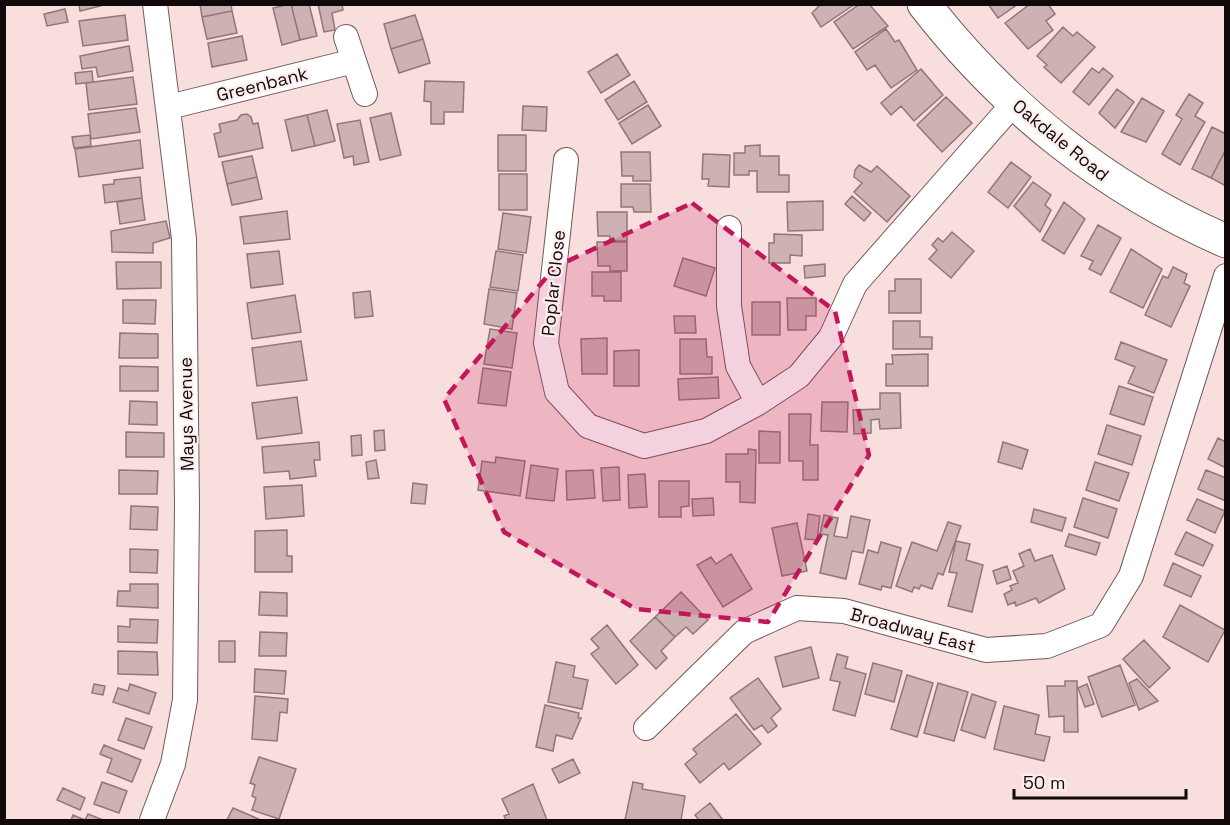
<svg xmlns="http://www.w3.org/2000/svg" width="1230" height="825" font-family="'Space Grotesk',sans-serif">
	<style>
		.building { fill: #ccb2b2; stroke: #8f7877; stroke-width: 1.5 }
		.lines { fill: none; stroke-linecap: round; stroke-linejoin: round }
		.street-casing { stroke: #715a5a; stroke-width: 26 }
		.secondary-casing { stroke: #715a5a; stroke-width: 35 }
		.street { stroke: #fff; stroke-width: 24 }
		.secondary { stroke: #fff; stroke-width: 33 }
		.marked { fill: #c2185b; fill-opacity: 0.2; stroke: #c2185b; stroke-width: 4.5; stroke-dasharray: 12 8; stroke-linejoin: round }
		.labels { text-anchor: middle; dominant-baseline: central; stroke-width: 4.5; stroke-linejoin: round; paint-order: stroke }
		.street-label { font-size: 18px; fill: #110909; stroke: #fee }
	</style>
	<rect width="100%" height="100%" fill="#f9dede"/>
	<path class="building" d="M79,4H108L80,11Z
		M200,4H231L232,11L202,17Z
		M291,4L300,40L282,45L273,8Z
		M291,4H309L317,36L300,40Z
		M318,4H342L343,10L332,13L335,30L324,32Z
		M821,4H855L821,27L812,13Z
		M860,4H869L888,26L853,49L834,22Z
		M988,4H1018L998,18Z
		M1030,4H1048L1055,14L1046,21L1053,30L1028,49L1005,23Z
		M65,9L68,22L47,26L44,14Z
		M232,11L237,33L207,39L202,17Z
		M125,15L128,40L83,46L79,21Z
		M415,15L423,39L391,49L384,24Z
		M1063,27L1073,36L1077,32L1095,47L1061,83L1044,67L1047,65L1037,56Z
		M886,29L895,42L899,40L917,70L891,88L875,65L867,70L855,52Z
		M242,36L247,60L212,67L208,43Z
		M423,39L430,63L399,73L391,49Z
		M129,46L133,71L98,77L96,67L82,69L80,56Z
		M617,54L630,75L601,93L588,72Z
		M1092,68L1099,73L1103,68L1113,76L1089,105L1073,92Z
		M921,69L943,95L914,121L901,106L891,115L881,103Z
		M92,71L93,82L76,84L75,73Z
		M133,77L137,104L89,110L86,83Z
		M425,81L464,82L463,112H444V124H431V102L424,101Z
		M634,81L647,102L618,120L605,100Z
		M1117,89L1134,102L1115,128L1099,113Z
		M1189,94L1203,103L1195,116L1205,122L1180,165L1162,154L1182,119L1176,115Z
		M946,97L972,123L942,152L917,125Z
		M1142,98L1164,111L1146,142L1121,132Z
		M648,105L661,126L632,144L619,123Z
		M523,106L547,107L546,131L522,130Z
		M136,108L140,132L91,139L88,114Z
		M327,110L335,141L315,146L307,115Z
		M391,113L401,155L380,160L370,118Z
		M247,114L251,117L253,124L258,123L263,148L219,157L214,134L221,132L219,124L237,120L241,115Z
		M307,115L315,146L292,151L285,120Z
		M360,120L369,162L354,165L353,156L344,158L337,124Z
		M1212,127L1226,134V149L1211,178L1192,169Z
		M90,135L91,146L74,148L72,137Z
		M498,135H526V171H498Z
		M140,140L143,168L79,177L75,149Z
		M760,145V156H779V175H789V192H757V171H749V175H734V153H745V146Z
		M1226,149V186L1211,178Z
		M621,152H650L651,181H633V176H622Z
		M703,154L730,155L729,187L708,186L709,179H702Z
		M252,156L257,177L227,184L222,162Z
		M1011,162L1031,177L1008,208L988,192Z
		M859,165L871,172L877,166L910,196L887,222L854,192L862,183L854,177L855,170Z
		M499,174H527V210H499Z
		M140,177L142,198L105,203L103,185L114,184V180Z
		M257,177L262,199L232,205L227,184Z
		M1033,182L1051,195L1045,205L1051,210L1040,232L1014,206Z
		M621,184H650L651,212H634L633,207H621Z
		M852,196L871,213L864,221L845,204Z
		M142,198L145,220L120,224L117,202Z
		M823,201V230L788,231L787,202Z
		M1064,202L1085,219L1064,254L1042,240Z
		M287,211L290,239L244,244L240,217Z
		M597,212H627V241H610V236H598Z
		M503,213L531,217L526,253L498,249Z
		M166,221L170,238L153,243V253L112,252L111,231Z
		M1098,225L1121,238L1101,275L1089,269L1093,261L1081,256Z
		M952,232L974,251L951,278L929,259L937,250L932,245L938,238L943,242Z
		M774,234L802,235V256L790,255V263H769V243H774Z
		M597,242H627V271H610V266H598Z
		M1131,249L1162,269L1143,308L1110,292Z
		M279,251L283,284L251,288L247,254Z
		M496,251L523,255L518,291L490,287Z
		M683,258L715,268L706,296L674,286Z
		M116,262H161V288L117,289Z
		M825,264V276L805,278L804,266Z
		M1173,267L1187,274L1184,283L1190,286L1171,327L1145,315L1163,276L1168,278Z
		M592,272H621V301H604V296H592Z
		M895,279H921V313H889V291H895Z
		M489,289L517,293L512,329L484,324Z
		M370,291L373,316L355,318L353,293Z
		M295,295L301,332L252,339L247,303Z
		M787,298H816V316H806V330H788Z
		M123,300H156L155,324L123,323Z
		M752,302H780V335H752Z
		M674,316H695L696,333H675Z
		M893,321H920V337H932V349H893Z
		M490,329L517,333L512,368L484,364Z
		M120,333L158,334V358H119Z
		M607,338V374H582L581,339Z
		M680,339H706L707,357H712V374H680Z
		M301,341L307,380L257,386L252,348Z
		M1121,342L1167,360L1154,393L1128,383L1135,367L1115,359Z
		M639,350V386H614V351Z
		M928,354V386H886V364H893L892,355Z
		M120,366L158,367V391H120Z
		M483,368L511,372L506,406L478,403Z
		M718,377L719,398L679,400L678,379Z
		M1119,386L1153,397L1144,425L1110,414Z
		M880,393H900L901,428L880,429L879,419L871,420V433L854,434L853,410L880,409Z
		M297,397L302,433L257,439L252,403Z
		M130,401L157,402V425L129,424Z
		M822,402H848L847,432L821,431Z
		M789,414H811L810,445H818V480H803V461H789Z
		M1107,425L1141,436L1132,465L1098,454Z
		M384,430L385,450L375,451L374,431Z
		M759,431L780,432V463H759Z
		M126,432L164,433V457H126Z
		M361,435L362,455L352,456L351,436Z
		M1218,438L1226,442V468L1208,459Z
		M319,442L320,460H314L316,476L290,479L289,471L264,473L262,447Z
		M1003,442L1028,450L1022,469L998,462Z
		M748,449L756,450L755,503L740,502V482H726V454H748Z
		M496,457L525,461L520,496L478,490L482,461L495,463Z
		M376,460L379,478L368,479L366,462Z
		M1095,462L1129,473L1119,501L1086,490Z
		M531,465L558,469L554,501L526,498Z
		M619,467L620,500L603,501L601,468Z
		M119,470L158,471L157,494H119Z
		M593,470L595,498L567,500L566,471Z
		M1206,470L1226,478V501L1198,489Z
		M645,474L647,507L629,508L628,475Z
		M659,481H689V506L681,507V517H659Z
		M413,483L427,485L425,504L411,503Z
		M302,485L304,516L266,519L264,487Z
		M713,498L714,515L693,516L692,499Z
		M1083,498L1117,509L1108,538L1074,527Z
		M1197,499L1225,511L1215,533L1187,520Z
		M131,506L158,507L157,530L130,529Z
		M1034,509L1066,518L1062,531L1031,522Z
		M808,514L820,516L817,540L805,539Z
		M824,515L838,518L834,536L847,538L851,516L870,520L863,553L852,551L846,579L820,573L828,535L820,534Z
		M948,522L961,526L943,575L938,573L932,589L921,585L919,589L914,587L912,592L896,586L912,542L937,551Z
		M797,523L807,571L782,576L772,528Z
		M287,530V556H292V572H255V531Z
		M1186,532L1213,545L1203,566L1175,554Z
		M1069,534L1100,543L1096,555L1065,546Z
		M956,541L970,544L966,560L983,565L972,612L948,606L957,573L949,572Z
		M881,542L901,548L891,588L882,586L881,590L859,584L868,550L878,553Z
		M130,549L158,550L157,573L130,572Z
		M1030,549L1035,561L1052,555L1065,589L1039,603L1036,598L1016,606L1015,602L1008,605L1004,594L1012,590L1010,586L1018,583L1013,571L1024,566L1019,554Z
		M731,554L752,589L723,607L697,565L711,557L716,564Z
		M1173,563L1201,576L1191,597L1164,585Z
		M1007,566L1011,579L997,584L993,571Z
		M130,584H158V608L117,606L118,591H130Z
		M260,592L287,593V616L259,615Z
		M681,592L708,620L693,634L686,627L675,637L655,617Z
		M1180,605L1225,630L1208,662L1163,637Z
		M655,617L675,637L661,651L667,658L656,669L630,641Z
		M130,619L158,620L157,643L118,642V626L130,627Z
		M607,625L638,665L616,684L591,654L599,648L591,639Z
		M260,632L287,633L286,656H259Z
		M1144,640L1170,668L1149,688L1123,659Z
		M219,641H235V662H219Z
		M811,647L819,678L783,687L775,657Z
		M118,651L157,652L158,675L118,674Z
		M837,654L848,657L845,668L866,674L855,716L833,710L840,682L830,680Z
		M556,662L575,666L573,677L588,680L582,709L548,702Z
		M873,663L902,671L894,702L865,694Z
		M1120,665L1135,705L1102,717L1088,677Z
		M255,669L286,671L284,694L254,692Z
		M907,675L933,683L917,737L891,729Z
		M758,678L781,709L771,718L777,726L768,733L762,725L754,730L730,698Z
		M1137,679L1158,701L1139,710L1129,683Z
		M1065,681H1077L1078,732H1064V716L1049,717L1047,686H1065Z
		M938,683L968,692L954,741L924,733Z
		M94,684L105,686L103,695L92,693Z
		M130,684L156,693L149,714L113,702L118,688L128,691Z
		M1087,684L1094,704L1085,707L1078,688Z
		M972,694L996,702L985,738L961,730Z
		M255,696L288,699L287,713L280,712L277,741L252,739Z
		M545,705L579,713L578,718H581L572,739L556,735L553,751L536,747Z
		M1004,706L1039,715L1035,734L1050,737L1044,761L994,749Z
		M736,714L761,744L729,770L724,763L700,783L685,764L697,754L693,749Z
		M126,718L152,727L144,749L118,740Z
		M104,745L141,760L132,782L107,772L112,759L100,754Z
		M259,757L296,769L279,819L252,810L256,798L252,796L255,785L250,783Z
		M573,759L580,773L559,783L552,769Z
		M102,782L127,791L119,813L94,804Z
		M633,782L643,784L642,789L685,796L681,820H625Z
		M533,784L547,820H506L504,816L509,814L502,799Z
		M63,788L85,798L80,810L57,800Z
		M710,803L723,820H699L695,815Z
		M233,808L261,820H227Z
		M88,814L103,820H71L73,815L85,820Z"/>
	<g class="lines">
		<g class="street-casing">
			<path id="street" d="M346,37L365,94
				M169,107L354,61
				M566,160L546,343L557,392L588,426L644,446L706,431L758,403L799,376L831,337L855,284L1014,103
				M729,228V306L738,366L758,403
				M646,728L744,632L797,608L844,611L986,650L1047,646L1101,625L1131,576L1226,276
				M152,820L173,764L185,700L187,504L184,239L155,4"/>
		</g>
		<g class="secondary-casing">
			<path id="secondary" d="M924,4C1004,107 1106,189 1226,241"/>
		</g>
		<use href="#street" class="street"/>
		<use href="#secondary" class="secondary"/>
	</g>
	<path class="marked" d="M692,203L835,311L869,455L768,622L636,609L504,532L444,399L555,267Z"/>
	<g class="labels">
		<g class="street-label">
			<text transform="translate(262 84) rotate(-14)">Greenbank</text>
			<text transform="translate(1061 140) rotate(39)">Oakdale Road</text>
			<text transform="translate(553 283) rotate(-84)">Poplar Close</text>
			<text transform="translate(186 414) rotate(-91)">Mays Avenue</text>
			<text transform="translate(913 630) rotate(15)">Broadway East</text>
		</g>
	</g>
	<rect width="1230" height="825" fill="none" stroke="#110909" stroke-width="12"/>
	<path d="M1014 789v9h172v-9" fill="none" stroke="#110909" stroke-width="3"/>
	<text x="1023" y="789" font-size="18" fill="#110909" stroke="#ffeeee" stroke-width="4.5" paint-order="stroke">50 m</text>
</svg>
